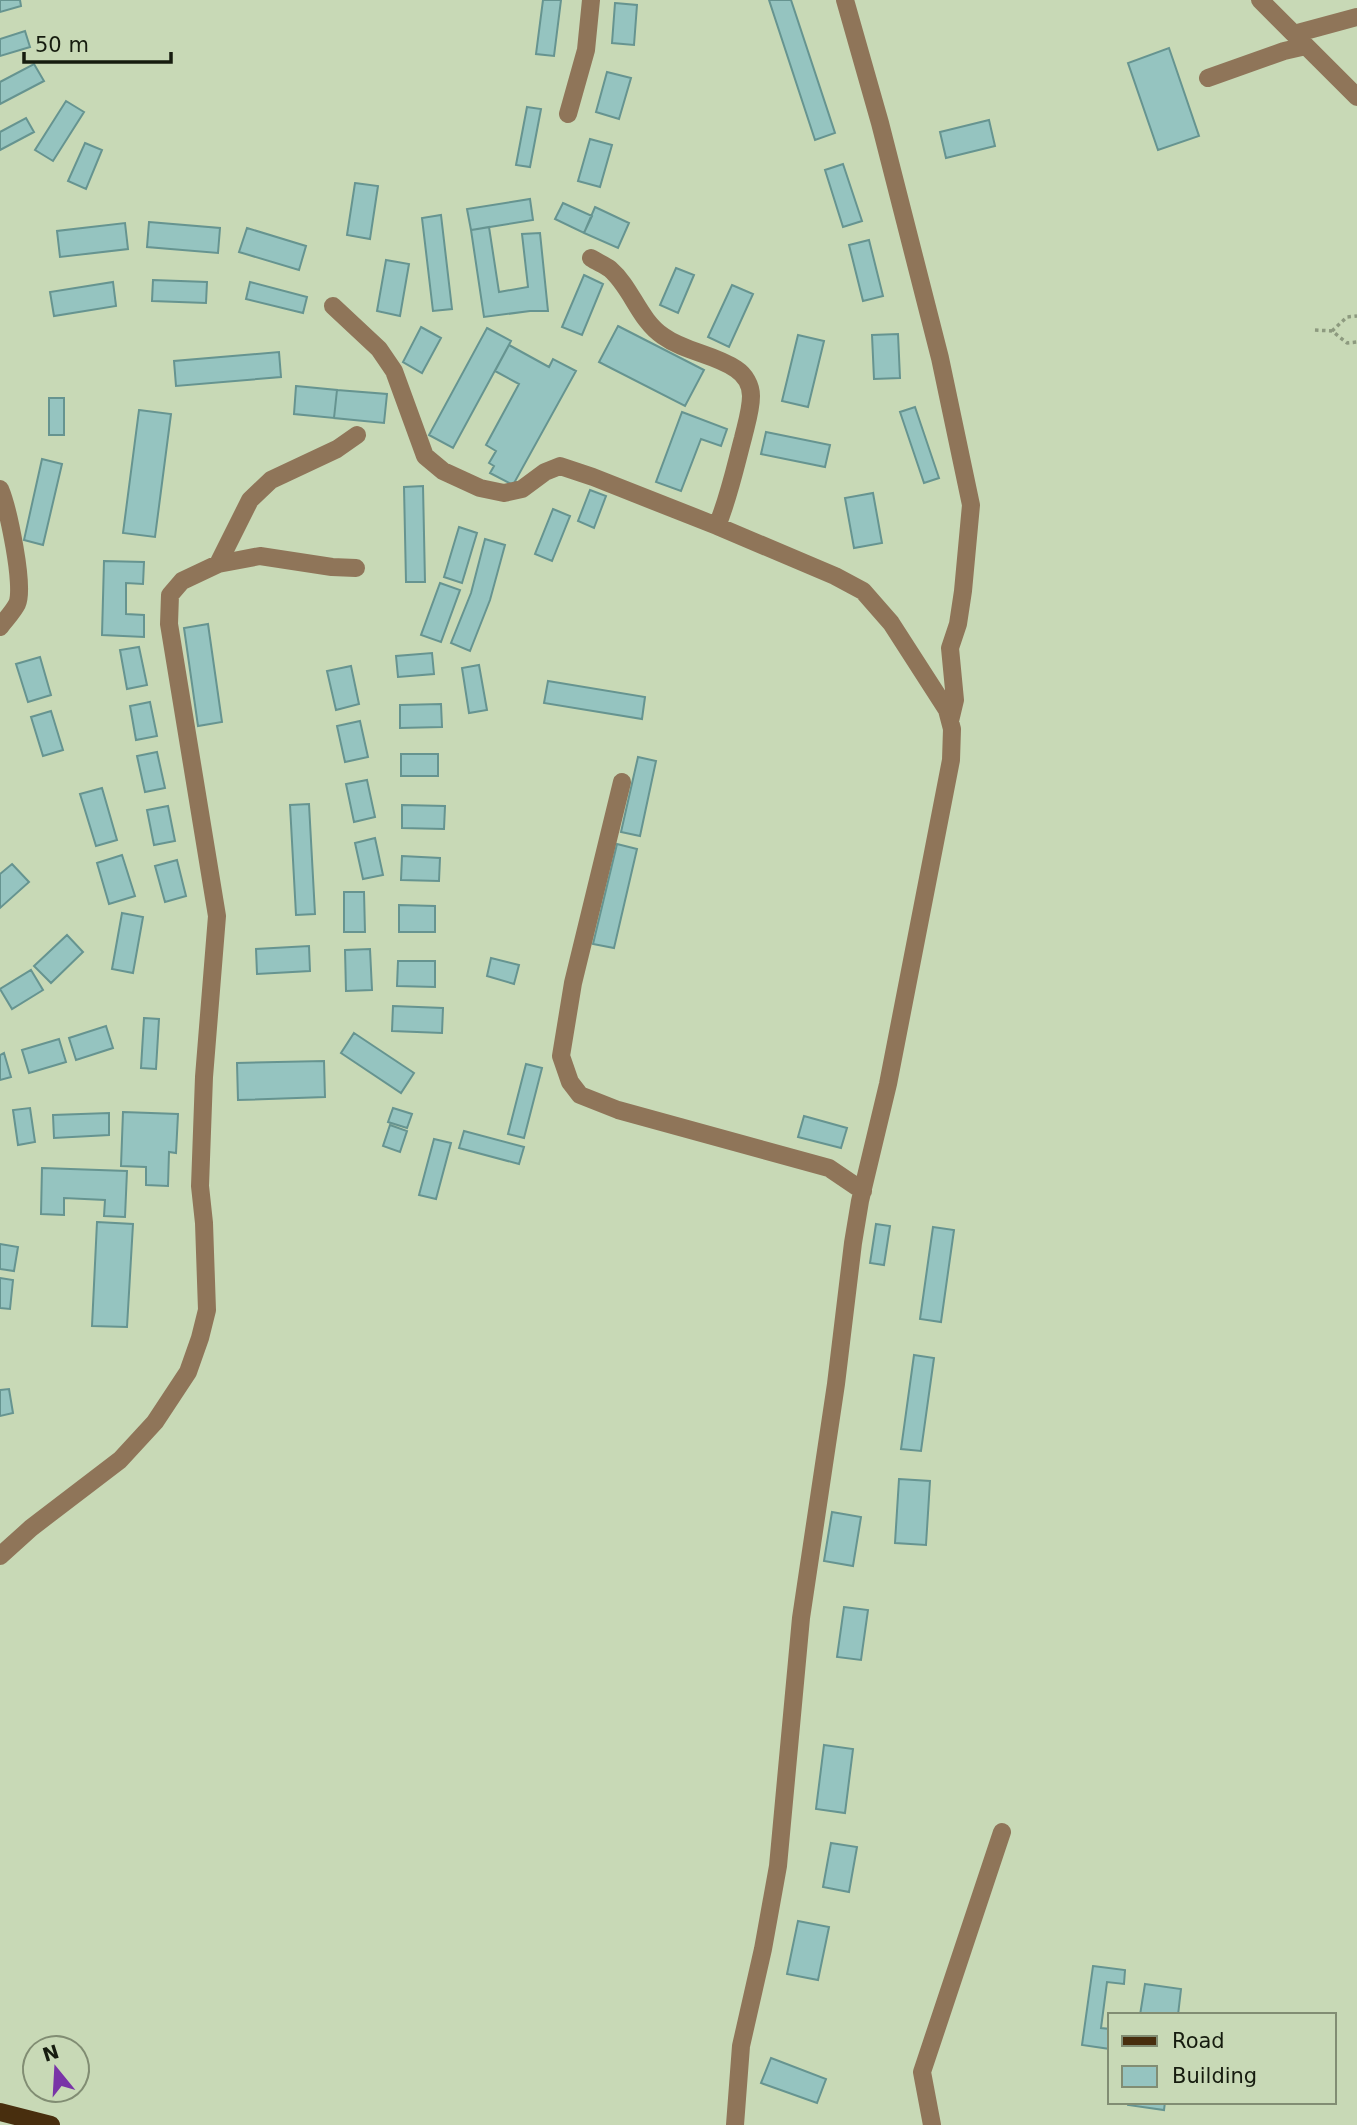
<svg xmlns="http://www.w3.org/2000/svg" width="1357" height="2125" font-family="'DejaVu Sans',sans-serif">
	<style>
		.building { fill: #95c4c0; stroke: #669490; stroke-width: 2 }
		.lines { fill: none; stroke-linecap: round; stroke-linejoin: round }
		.path { stroke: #8d9a7f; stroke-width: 3.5; stroke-dasharray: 3.5 3.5; stroke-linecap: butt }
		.minor { stroke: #8f7559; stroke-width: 18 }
		.major { stroke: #482e0e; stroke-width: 18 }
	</style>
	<rect width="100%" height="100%" fill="#c8d9b6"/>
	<path class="building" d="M0,0H20L21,6L0,12Z
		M543,0H561L554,56L536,54Z
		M769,0H791L835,133L815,140Z
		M615,3L637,5L634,45L612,43Z
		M25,31L30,47L0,56V39Z
		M1169,48L1199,136L1158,150L1128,63Z
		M34,64L44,81L0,104V82Z
		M607,72L631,78L619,119L596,112Z
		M66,101L84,112L53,161L35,150Z
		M527,107L541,109L530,167L516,165Z
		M26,118L34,132L0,150V132Z
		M989,120L995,146L946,158L940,132Z
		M590,139L612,145L600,187L578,181Z
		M85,143L102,150L86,189L68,181Z
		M843,164L862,221L843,227L825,170Z
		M355,183L378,186L370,239L347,235Z
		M530,199L533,220L471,230L467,209Z
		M563,203L592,216L584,233L555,219Z
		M595,207L629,223L618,248L584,233Z
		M441,215L452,309L433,311L422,218Z
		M149,222L220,228L218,253L147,247Z
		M125,223L128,249L60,257L57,231Z
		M489,227L499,292L528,287L522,234L540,233L548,311H530L484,317L471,230Z
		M247,228L306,246L299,270L239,252Z
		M869,240L883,296L863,301L849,245Z
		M386,260L409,264L400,316L377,311Z
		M676,268L694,275L678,313L660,305Z
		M584,275L603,284L582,335L562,327Z
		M153,280L207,282L206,303L152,301Z
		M113,282L116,306L54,316L50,292Z
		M250,282L307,297L303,313L246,299Z
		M732,285L753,294L729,347L708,337Z
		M618,326L704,370L685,406L599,362Z
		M421,327L441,338L422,373L403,362Z
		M487,328L511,341L453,448L429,435Z
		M898,334L900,378L874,379L872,335Z
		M798,335L824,341L808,407L782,401Z
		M509,345L549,367L553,359L576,371L513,485L490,473L494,466L489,463L496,451L486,445L519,384L495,371Z
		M279,352L281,377L176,386L174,361Z
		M296,386L337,390L334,418L294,414Z
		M337,390L387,394L384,423L334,418Z
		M49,398H64V435H49Z
		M915,407L939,478L924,483L900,412Z
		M139,410L171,414L155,537L123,533Z
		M682,412L727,429L721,446L701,439L681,491L656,482Z
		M766,432L830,445L825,467L761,454Z
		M42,459L62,464L43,545L24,540Z
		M423,486L425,582H406L404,487Z
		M590,490L606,496L594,528L578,521Z
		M873,493L882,543L854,548L845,498Z
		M553,509L570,516L552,561L535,554Z
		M459,527L477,533L462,583L444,577Z
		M485,539L505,545L490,600L470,651L451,643L471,593Z
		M104,561L144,562L143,584L126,583V614L144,615V637L102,635Z
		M440,583L460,590L441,642L421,635Z
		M208,624L222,722L198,726L184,628Z
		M139,647L147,685L127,689L120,650Z
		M432,653L434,674L398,677L396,656Z
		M40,657L51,695L28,702L16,664Z
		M479,665L487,710L469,713L462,668Z
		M351,666L359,704L336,710L327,671Z
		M548,681L645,697L642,719L544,703Z
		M150,702L157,736L136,740L130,706Z
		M441,704L442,727L400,728V705Z
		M51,711L63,750L43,756L31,717Z
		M360,721L368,757L345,762L337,726Z
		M157,752L165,788L145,792L137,756Z
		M401,754H438V776H401Z
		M638,757L656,761L640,836L621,832Z
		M367,780L375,817L354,822L346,784Z
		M102,788L117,840L96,846L80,794Z
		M309,804L315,914L296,915L290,805Z
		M402,805L445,806L444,829L402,828Z
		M168,806L175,841L154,845L147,810Z
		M375,838L383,875L363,879L355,843Z
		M617,844L637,849L614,948L593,944Z
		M122,855L135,896L109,904L97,863Z
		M402,856L440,858L439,881L401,880Z
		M177,860L186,896L165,902L155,866Z
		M12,864L29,882L0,908V874Z
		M344,892H364L365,932H344Z
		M399,905L435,906V932H399Z
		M122,913L143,917L133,973L112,969Z
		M67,935L83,952L51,983L34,966Z
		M309,946L310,971L257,974L256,949Z
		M370,949L372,990L346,991L345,950Z
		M491,958L519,965L514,984L487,976Z
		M398,961H435V987L397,986Z
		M31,970L43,990L12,1009L0,989Z
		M393,1006L443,1008L442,1033L392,1031Z
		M144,1018L159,1019L156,1069L141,1068Z
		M106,1026L113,1048L76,1060L69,1038Z
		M354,1033L414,1073L401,1093L341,1053Z
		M59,1039L66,1062L29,1073L22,1050Z
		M4,1053L11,1077L0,1080V1055Z
		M324,1061L325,1097L238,1100L237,1063Z
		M526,1064L542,1068L524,1138L508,1134Z
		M30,1108L35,1142L18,1145L13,1110Z
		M393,1108L412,1114L407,1128L388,1122Z
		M123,1112L178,1114L176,1153L169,1152L168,1186L146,1185V1167L121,1166Z
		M109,1113V1135L54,1138L53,1115Z
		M804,1116L847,1128L841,1148L798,1137Z
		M390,1125L407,1131L400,1152L383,1146Z
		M464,1131L524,1147L519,1164L459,1148Z
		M434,1139L451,1143L436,1199L419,1195Z
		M42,1168L127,1171L125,1217L104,1216L105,1200L64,1198V1215L41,1214Z
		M97,1222L133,1224L127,1327L92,1326Z
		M876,1224L890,1226L884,1265L870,1263Z
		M933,1227L954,1230L941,1322L920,1319Z
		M0,1244L18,1247L14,1271L0,1269Z
		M0,1278L13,1280L10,1309L0,1308Z
		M914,1355L934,1358L921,1451L901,1449Z
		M9,1389L13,1413L0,1416V1390Z
		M899,1479L930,1481L926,1545L895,1543Z
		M832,1512L861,1517L853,1566L824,1561Z
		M844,1607L868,1610L861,1660L837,1657Z
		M824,1745L853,1749L845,1813L816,1809Z
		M831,1843L857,1847L849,1892L823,1887Z
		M798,1921L829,1927L818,1980L787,1974Z
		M1093,1966L1125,1970L1124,1984L1107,1982L1101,2028L1110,2029V2049L1082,2045Z
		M1145,1984L1181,1989L1178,2015H1140Z
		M771,2058L826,2079L817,2103L761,2083Z
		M1128,2102H1165L1164,2110L1128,2105Z"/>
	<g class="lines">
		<path class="path" d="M1315,330L1332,331L1347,343L1357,342
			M1332,331L1347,317L1357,316"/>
		<path class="minor" d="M845,0L880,123L940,358L971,505L963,591L958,624L950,648L955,700L950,721
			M1260,0L1357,97
			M1294,34L1357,17
			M1208,78L1284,51L1306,46
			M568,114L586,50L591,0
			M591,258C597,262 605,265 610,269C632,288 639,320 663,336C685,352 714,354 736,369C745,375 751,385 751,396C751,410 746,425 743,438C735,468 729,497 717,526
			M333,306L379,349L394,371L425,456L443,471L480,488L504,493L522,489L545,472L560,466L593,477L717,526L835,576L863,591L891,623L947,710L952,729L951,760L888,1084L860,1201L853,1243L836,1384L801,1618L778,1866L763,1949L741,2046L735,2125
			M0,489C8,508 25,587 17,604C13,612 5,620 0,627
			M218,564L250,500L271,480L337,449L357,435
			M622,782L573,983L561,1056L570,1082L580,1095L618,1110L829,1168L863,1191
			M0,1556L31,1528L120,1460L155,1422L188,1372L200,1338L207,1310L204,1223L200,1186L204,1077L217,916L169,624L170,595L182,581L218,564L260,556L332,567L356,568
			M932,2125L922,2072L1002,1832"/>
		<path class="major" d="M0,2112L51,2125"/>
	</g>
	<rect x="1108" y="2013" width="228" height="91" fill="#c8d9b6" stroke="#818d73" stroke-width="2"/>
	<rect x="1122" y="2036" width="35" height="10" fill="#482e0e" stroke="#818d73" stroke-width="2"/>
	<text x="1172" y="2048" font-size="21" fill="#161c0f">Road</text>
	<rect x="1122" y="2066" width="35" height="21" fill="#95c4c0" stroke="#818d73" stroke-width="2"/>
	<text x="1172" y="2083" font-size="21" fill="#161c0f">Building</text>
	<g transform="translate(56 2069) rotate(342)"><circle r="33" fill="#c8d9b6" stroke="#818d73" stroke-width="2"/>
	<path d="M0-5L12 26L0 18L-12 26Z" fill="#7934a7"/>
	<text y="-10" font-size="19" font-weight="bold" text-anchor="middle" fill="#161c0f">N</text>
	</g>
	<path d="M24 52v10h147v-10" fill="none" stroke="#161c0f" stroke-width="3.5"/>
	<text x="35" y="52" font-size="21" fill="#161c0f" stroke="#c8d9b6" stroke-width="5" paint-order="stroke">50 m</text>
</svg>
